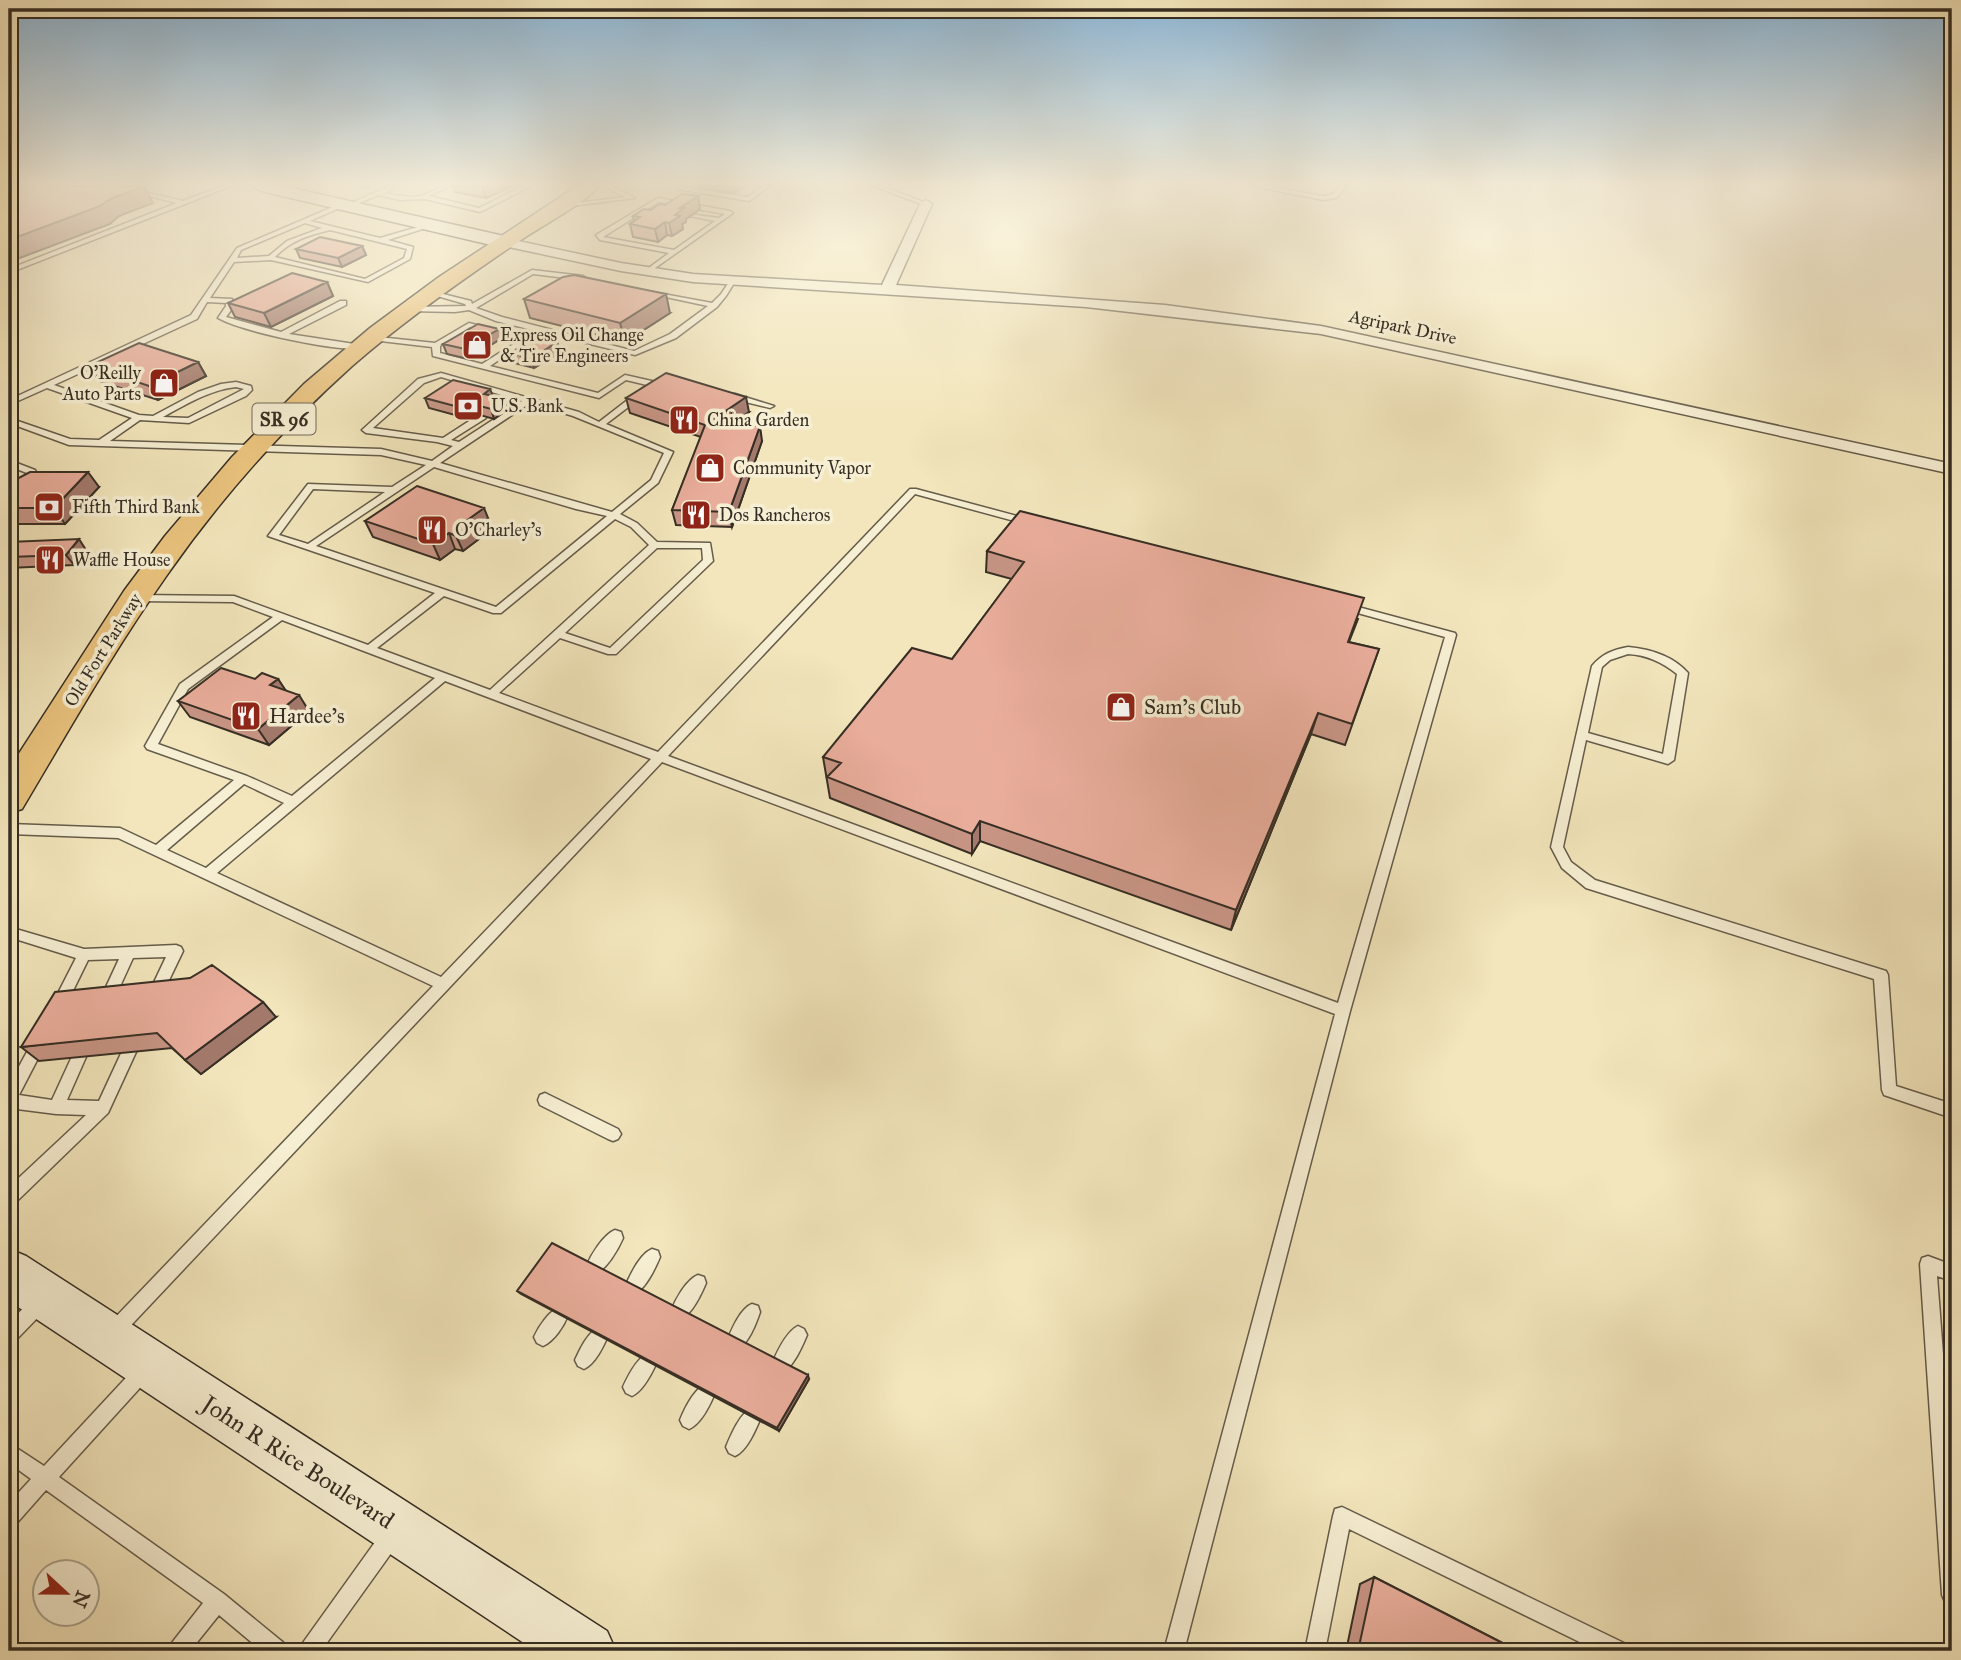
<svg xmlns="http://www.w3.org/2000/svg" width="1961" height="1660" font-family="'IM FELL Great Primer',serif">
	<style>
		.lines { fill: none; stroke-linecap: round; stroke-linejoin: round }
		.lane-casing { stroke: #655c4a; stroke-width: 3 }
		.street-casing { stroke: #655c4a; stroke-width: 3 }
		.secondary-casing { stroke: #362e24; stroke-width: 3 }
		.primary-casing { stroke: #362e24; stroke-width: 3 }
		.lane { fill: #f7efd3; fill-rule: evenodd }
		.street { fill: #f7efd3; fill-rule: evenodd }
		.secondary { fill: #f7efd3; fill-rule: evenodd }
		.primary { fill: #eac37e; fill-rule: evenodd }
		.wall { fill: #c89585; stroke: #362e24; stroke-width: 2 }
		.shaded-wall { fill: #a3796c; stroke: #362e24; stroke-width: 2 }
		.building { fill: #e9ad9b; stroke: #362e24; stroke-width: 2 }
		.labels { text-anchor: middle; dominant-baseline: central; stroke-width: 7; stroke-linejoin: round; paint-order: stroke }
		.far-street-label { font-size: 18px; fill: #362e24; stroke: #f7efd3 }
		.far-poi-label { font-size: 18px; fill: #362e24; stroke: #f7efd3; text-anchor: start }
		.shield { fill: #f7efd3; stroke: #706858; stroke-width: 2 }
		.shield-label { font-size: 19px; font-weight: bold; fill: #362e24 }
		.poi-label { font-size: 21px; fill: #362e24; stroke: #f7efd3; text-anchor: start }
		.near-street-label { font-size: 24px; fill: #362e24; stroke: #f7efd3 }
	</style>
	<rect width="100%" height="100%" fill="#f3e6bc"/>
	<filter id="stains"><feTurbulence type="fractalNoise" baseFrequency=".00286" numOctaves="4"/><feColorMatrix values="0 0 0 0 .2 0 0 0 0 .09 0 0 0 0 .02 0 0 0 .5 -.17"/></filter>
	<radialGradient id="worn" r=".72"><stop offset=".6" stop-color="#630" stop-opacity="0"/><stop offset="1" stop-color="#630" stop-opacity=".3"/></radialGradient>
	<g class="lines">
		<g class="lane-casing">
			<path id="lane" d="M109,186H119L183,201L223,186H231L9,273V269L177,203Z
				M362,186H371L368,188Z
				M389,186H397L384,193C396,195 412,199 424,195C433,192 439,186 450,186L429,196L479,208L523,186H531L480,212L425,199L400,200L378,195L350,207L345,206Z
				M604,186H612L635,198L562,207L559,205L625,197Z
				M675,186L748,197L763,186H770L749,201L677,189Z
				M873,186H881L929,204L924,205Z
				M1253,186H1266L1323,196L1332,195L1340,186H1346L1336,198L1323,200Z
				M658,198L730,211L733,213L648,273L645,271L646,270L669,253L600,240L596,235ZM659,202L725,214L719,218L689,214V216L715,221L674,250L603,237Z
				M342,203L344,206L310,221L380,238L432,223L435,225L388,240L413,247L410,259L368,282L271,260L234,262L210,298L232,299L234,306L226,317L281,332L340,301H346V305L289,334L361,345L365,347L364,349C335,351 243,332 218,318L226,306V303L207,302L197,319L54,385L139,415L153,416L198,392L221,384L236,382L251,386L252,390L246,396L189,423L140,420L110,441L381,449L432,461L453,446L437,442L366,433L362,430L418,379L441,373L579,412L599,422L647,385L626,380L599,398L433,356L432,347L372,340L368,338L369,336L435,343L469,323L530,339L490,366L598,393L625,375L656,382V386L606,424L673,452L658,483L620,514L637,523L657,542L710,543L713,561L616,654H608L560,638L499,693L658,752L910,489H916L1032,520L1034,522L1029,525L915,494L668,756L1338,1003L1445,637L1343,609L1342,607L1347,604L1455,633L1456,635L1350,1011L1184,1651H1164L1335,1014L662,762L119,1338L113,1341L107,1338L104,1332L107,1326L433,986L118,838L9,834V824L120,828L156,845L234,780L147,749L145,746L180,684L273,617L233,602L136,601L131,598L136,595L234,596L368,645L435,593L268,536L308,484L392,487L426,465L381,455L69,445L9,423V418L70,439L99,440L132,418L47,388L9,405V400L191,315L237,248ZM305,223L322,228L287,241L269,256L237,258L241,250ZM330,230L407,249L404,258L365,279L275,257C290,241 309,235 330,230ZM470,327L520,340L482,364L440,353V346ZM441,377L522,401L459,442L451,440L486,418V414H480L443,438L373,428L424,383ZM236,387L244,389L188,418L163,417C187,404 209,390 236,387ZM530,403L573,416L664,453L651,480L612,512L440,463ZM434,467L576,509L607,516L496,607L316,546ZM313,489L385,492L308,544L279,535ZM615,519L631,527L649,545L490,690L377,648L444,596L493,613H501ZM657,548H702L703,560L610,648L565,633ZM282,620L435,678L292,796L247,776L158,744L188,689ZM445,681L651,759L441,977L217,873ZM244,784L284,803L206,868L167,850Z
				M532,270L583,276L586,278L583,280L533,274L476,308L502,317L634,351L670,334L708,306L647,293V291L712,303L721,294L731,279L736,280L726,296L717,307L676,338L635,355L496,321L469,310L455,312L409,311L405,309L409,307L466,306L465,304L427,293L431,291L471,301L472,304Z
				M729,394H735L774,406L770,408L729,398Z
				M9,460L35,470L36,472L32,475L9,466Z
				M1628,647C1650,649 1673,656 1688,673L1674,760L1668,764L1586,740L1563,847L1571,862L1595,880L1886,971L1888,975L1896,1086L1952,1104V1118L1884,1095L1882,1090L1874,979L1586,888L1562,868L1551,847L1592,666C1602,654 1612,650 1628,647ZM1628,654C1647,655 1662,662 1677,674L1663,754L1588,733L1602,667L1610,660Z
				M9,927L84,949L176,945L181,947L183,951L160,999L155,1001L150,999L148,995L166,957L133,958L112,1004L107,1006L102,1004L100,1000L119,959L88,960L65,1007L60,1009L55,1007L53,1003L76,958L9,937Z
				M40,1035L45,1037L47,1041L19,1095L52,1100L74,1052L79,1051L84,1052L86,1057L67,1100L99,1101L124,1047L129,1046L134,1047L136,1052L108,1113L15,1203L9,1206V1187L86,1115L56,1114L9,1108V1085L35,1037Z
				M545,1093L618,1129L621,1134L618,1139L613,1141L608,1139L540,1105L538,1100L540,1095Z
				M615,1230L621,1232L623,1238C618,1250 606,1270 594,1275L588,1273L586,1267C591,1255 603,1235 615,1230Z
				M652,1249L658,1251L660,1257C655,1269 645,1290 633,1295L627,1293L625,1287C630,1275 640,1254 652,1249Z
				M1928,1256L1952,1265V1281L1937,1276L1952,1471V1605L1945,1602L1942,1595L1920,1264L1922,1258Z
				M698,1275L704,1277L706,1283C701,1295 691,1316 679,1320L673,1318L671,1312C675,1300 686,1280 698,1275Z
				M41,1294L47,1296L49,1302L47,1308L15,1341L9,1343V1323L35,1296Z
				M752,1304L758,1306L760,1312C756,1324 748,1345 736,1350L730,1347L727,1341C732,1329 740,1309 752,1304Z
				M560,1307L566,1309L568,1315C564,1326 554,1341 543,1346L537,1343L534,1337C539,1326 549,1311 560,1307Z
				M798,1326L804,1329L807,1335C802,1347 793,1368 781,1373L775,1370L772,1364C777,1352 786,1332 798,1326Z
				M599,1327L605,1330L608,1336C603,1347 595,1364 584,1369L578,1366L575,1360C580,1349 588,1332 599,1327Z
				M648,1353L654,1356L657,1362C652,1373 643,1391 632,1396L626,1393L623,1387C628,1376 637,1358 648,1353Z
				M142,1364L148,1367L151,1373L148,1379L59,1477L224,1594L285,1644L288,1651H262L219,1615L190,1651H168L171,1644L203,1603L46,1490L16,1524L9,1526V1503L31,1479L9,1463V1443L44,1466L136,1367Z
				M706,1384L712,1387L715,1393C710,1405 701,1424 689,1429L683,1426L680,1420C685,1408 694,1389 706,1384Z
				M752,1408L758,1411L761,1417C756,1429 747,1451 735,1456L729,1453L726,1447C731,1435 740,1413 752,1408Z
				M1342,1507L1626,1644L1629,1651H1598L1349,1529L1325,1651H1305L1333,1516L1335,1509Z
				M390,1528L397,1531L400,1538L397,1545L321,1651H299L302,1644L383,1531Z"/>
		</g>
		<g class="street-casing">
			<path id="street" d="M926,200L932,204L896,285L1165,305L1321,326L1952,464V474L1321,334L1086,307L693,282L621,271L504,246L497,242L504,238L621,263L693,274L882,285L920,204Z"/>
		</g>
		<g class="secondary-casing">
			<path id="secondary" d="M252,186H283L504,236L513,242L504,248L261,191Z
				M9,1249L26,1256L607,1631L616,1651H536L9,1301Z"/>
		</g>
		<g class="primary-casing">
			<path id="primary" d="M577,186H599C587,202 540,227 521,240C463,279 405,320 352,366C283,428 220,499 167,575C114,650 69,730 22,809L9,813V769L124,591L165,536L232,457L304,384L370,328L439,277Z"/>
		</g>
		<use href="#lane" class="lane"/>
		<use href="#street" class="street"/>
		<use href="#secondary" class="secondary"/>
		<use href="#primary" class="primary"/>
	</g>
	<path class="wall" d="M449,186H512L486,198L455,192L453,187Z
		M699,186H745L734,193L699,188Z
		M698,196L700,209L686,219V222L682,224L683,229L672,236L667,235L658,242L633,237L630,224L634,221L633,216Z
		M362,246L366,255L342,267L300,258L296,249Z
		M327,282L333,296L271,327L235,317L228,303Z
		M524,299L670,313L625,342L530,318Z
		M502,338L468,359L447,354L443,344Z
		M557,342L560,352L534,368L514,363L511,353Z
		M198,362L206,376L158,400L99,381L89,366Z
		M490,389L492,396L505,399L508,409L494,419L473,413L466,418L429,408L425,398Z
		M626,398L749,412L730,425L762,441L732,527L676,525L672,510L701,437L630,413Z
		M9,480L99,487L65,524H9Z
		M365,521L490,523L477,533L479,539L463,551L455,549L440,560L373,537Z
		M9,542L86,550L74,565L9,568Z
		M987,551L1358,619L1349,642L1379,649L1345,745L1311,734L1231,930L980,841L972,854L830,798L823,757L952,659L1012,579L986,572Z
		M255,679H278L285,690L309,711L269,745L190,717L178,701Z
		M276,1017L201,1074L172,1048L39,1061L21,1047Z
		M517,1291L809,1379L779,1431L521,1294Z
		M1374,1577L1518,1651H1346L1360,1584Z"/>
	<path class="shaded-wall" d="M144,186L153,203L119,216L110,224L9,262V240Z
		M482,186H512L486,198Z
		M733,186H745L734,193Z
		M698,196L700,209L686,219V222L682,224L683,229L672,236L669,223L675,215L680,208Z
		M665,222L667,235L658,242L655,229Z
		M362,246L366,255L342,267L338,258Z
		M327,282L333,296L271,327L264,313Z
		M666,294L670,313L625,342L620,323Z
		M499,329L502,338L468,359L465,349Z
		M557,342L560,352L534,368L531,359Z
		M198,362L206,376L158,400L149,386Z
		M490,389L494,399L484,394Z
		M746,397L749,412L717,434L714,419Z
		M505,399L508,409L494,419L491,409Z
		M469,403L473,413L466,418L462,408Z
		M760,426L762,441L732,527L729,512Z
		M88,472L99,487L65,524L54,508Z
		M484,508L490,523L477,533L479,539L463,551L456,536L466,521Z
		M449,533L455,549L440,560L433,544Z
		M79,539L86,550L74,565L66,555Z
		M278,679L288,694L270,685Z
		M299,695L309,711L269,745L258,729Z
		M1318,713L1311,734L1231,930L1236,910Z
		M980,821V841L972,854V834Z
		M263,1002L276,1017L201,1074L185,1060Z
		M808,1375L809,1379L779,1431L777,1428Z"/>
	<path class="building" d="M9,186H144L110,199L100,206L9,240Z
		M682,194L698,196L680,208H684L675,215L680,216L669,223L665,222L655,229L630,224L640,217L633,216L644,209L651,210L659,204L665,205Z
		M320,237L362,246L338,258L296,249Z
		M292,273L327,282L264,313L228,303Z
		M574,275L666,294L620,323L524,299L563,277Z
		M478,324L499,329L465,349L443,344Z
		M537,337L557,342L531,359L511,353Z
		M139,343L198,362L149,386L89,366Z
		M666,373L746,397L714,419L718,425L760,426L729,512L672,510L705,425L626,398Z
		M453,380L490,389L484,394L505,399L491,409L469,403L462,408L425,398Z
		M30,472H88L54,508H9V480H15Z
		M417,486L484,508L466,521L473,523L456,536L449,533L433,544L365,521Z
		M1020,511L1364,598L1348,642L1379,649L1352,724L1318,713L1236,910L980,821L972,834L827,777L841,763L823,757L912,648L952,659L1024,562L987,551Z
		M79,539L66,555L9,557V542Z
		M221,668L255,679L262,673L278,679L270,685L299,695L258,729L178,701Z
		M212,965L263,1002L185,1060L157,1033L21,1047L55,992L190,978Z
		M552,1243L808,1375L777,1428L517,1291Z
		M1374,1577L1518,1651H1358Z"/>
	<linearGradient id="sky" x2="0" y2="1"><stop stop-color="#8cb7d7"/><stop offset="0.44" stop-color="#faf4e1"/><stop offset="1" stop-color="#faf4e1" stop-opacity="0"/></linearGradient>
	<rect width="1961" height="418" fill="url(#sky)"/>
	<defs>
		<g id="shop-square" transform="scale(1.575)"><rect x="-9" y="-9" width="18" height="18" rx="4" fill="#8f2418" stroke="#f7efd3"/><path d="M-5-2.5h2.3a2.7 3.5 0 0 1 5.4 0H5L5.5 6h-11ZM-1.5-2.5h3a1.5 2.3 0 0 0-3 0Z" fill="#fff"/></g>
		<g id="bank-square" transform="scale(1.575)"><rect x="-9" y="-9" width="18" height="18" rx="4" fill="#8f2418" stroke="#f7efd3"/><path d="M-6-4H6V4H-6ZM0-2.3a2.3 2.3 0 1 0 0 4.6a2.3 2.3 0 1 0 0-4.6Z" fill="#fff"/></g>
		<g id="restaurant-square" transform="scale(1.575)"><rect x="-9" y="-9" width="18" height="18" rx="4" fill="#8f2418" stroke="#f7efd3"/><path d="M-5-6h1v4h1v-4h1v4h1v-4h1v5L-1.5 .5V6h-2V.5L-5-1ZM5-6V6H3V1.5H1.5Q1.5-4 5-6Z" fill="#fff"/></g>
	</defs>
	<g fill-rule="evenodd">
		<use href="#shop-square" x="477" y="345"/>
		<use href="#shop-square" x="164" y="383"/>
		<use href="#bank-square" x="468" y="406"/>
		<use href="#restaurant-square" x="684" y="420"/>
		<use href="#shop-square" x="710" y="468"/>
		<use href="#bank-square" x="49" y="507"/>
		<use href="#restaurant-square" x="696" y="515"/>
		<use href="#restaurant-square" x="432" y="530"/>
		<use href="#restaurant-square" x="50" y="560"/>
		<use href="#shop-square" x="1121" y="707"/>
		<use href="#restaurant-square" x="246" y="716"/>
	</g>
	<g class="labels">
		<g class="far-street-label">
			<text transform="translate(1403 327) rotate(12)">Agripark Drive</text>
			<text transform="translate(103 650) rotate(-58)">Old Fort Parkway</text>
		</g>
		<g class="far-poi-label">
			<text x="500" y="335">Express Oil Change<tspan x="500" dy="21">&amp; Tire Engineers</tspan></text>
			<text x="141" y="373" text-anchor="end">O'Reilly<tspan x="141" dy="21">Auto Parts</tspan></text>
			<text x="491" y="406">U.S. Bank</text>
			<text x="707" y="420">China Garden</text>
			<text x="733" y="468">Community Vapor</text>
			<text x="72" y="507">Fifth Third Bank</text>
			<text x="719" y="515">Dos Rancheros</text>
			<text x="455" y="530">O'Charley's</text>
			<text x="73" y="560">Waffle House</text>
		</g>
		<rect class="shield" x="252.5" y="403.5" width="63" height="31" rx="5"/>
		<g class="shield-label">
			<text x="284" y="419">SR 96</text>
		</g>
		<g class="poi-label">
			<text x="1144" y="707">Sam's Club</text>
			<text x="269" y="716">Hardee's</text>
		</g>
		<g class="near-street-label">
			<text transform="translate(298 1462) rotate(33)">John R Rice Boulevard</text>
		</g>
	</g>
	<rect width="1961" height="1660" fill="none" stroke="#f3e6bc" stroke-width="35"/>
	<rect x="10" y="10" width="1940" height="1639" fill="none" stroke="#362e24" stroke-width="3.5"/>
	<rect x="18" y="18" width="1926" height="1625" fill="none" stroke="#362e24" stroke-width="2"/>
	<g transform="translate(66 1593) rotate(112)"><circle r="33" fill="#f7efd3" stroke="#aaa28d" stroke-width="2"/>
	<path d="M0-5L12 26L0 18L-12 26Z" fill="#8f2418"/>
	<text y="-10" font-size="19" font-weight="bold" text-anchor="middle" fill="#362e24">N</text>
	</g>
	<rect width="100%" height="100%" filter="url(#stains)"/>
	<rect width="100%" height="100%" fill="url(#worn)"/>
</svg>
